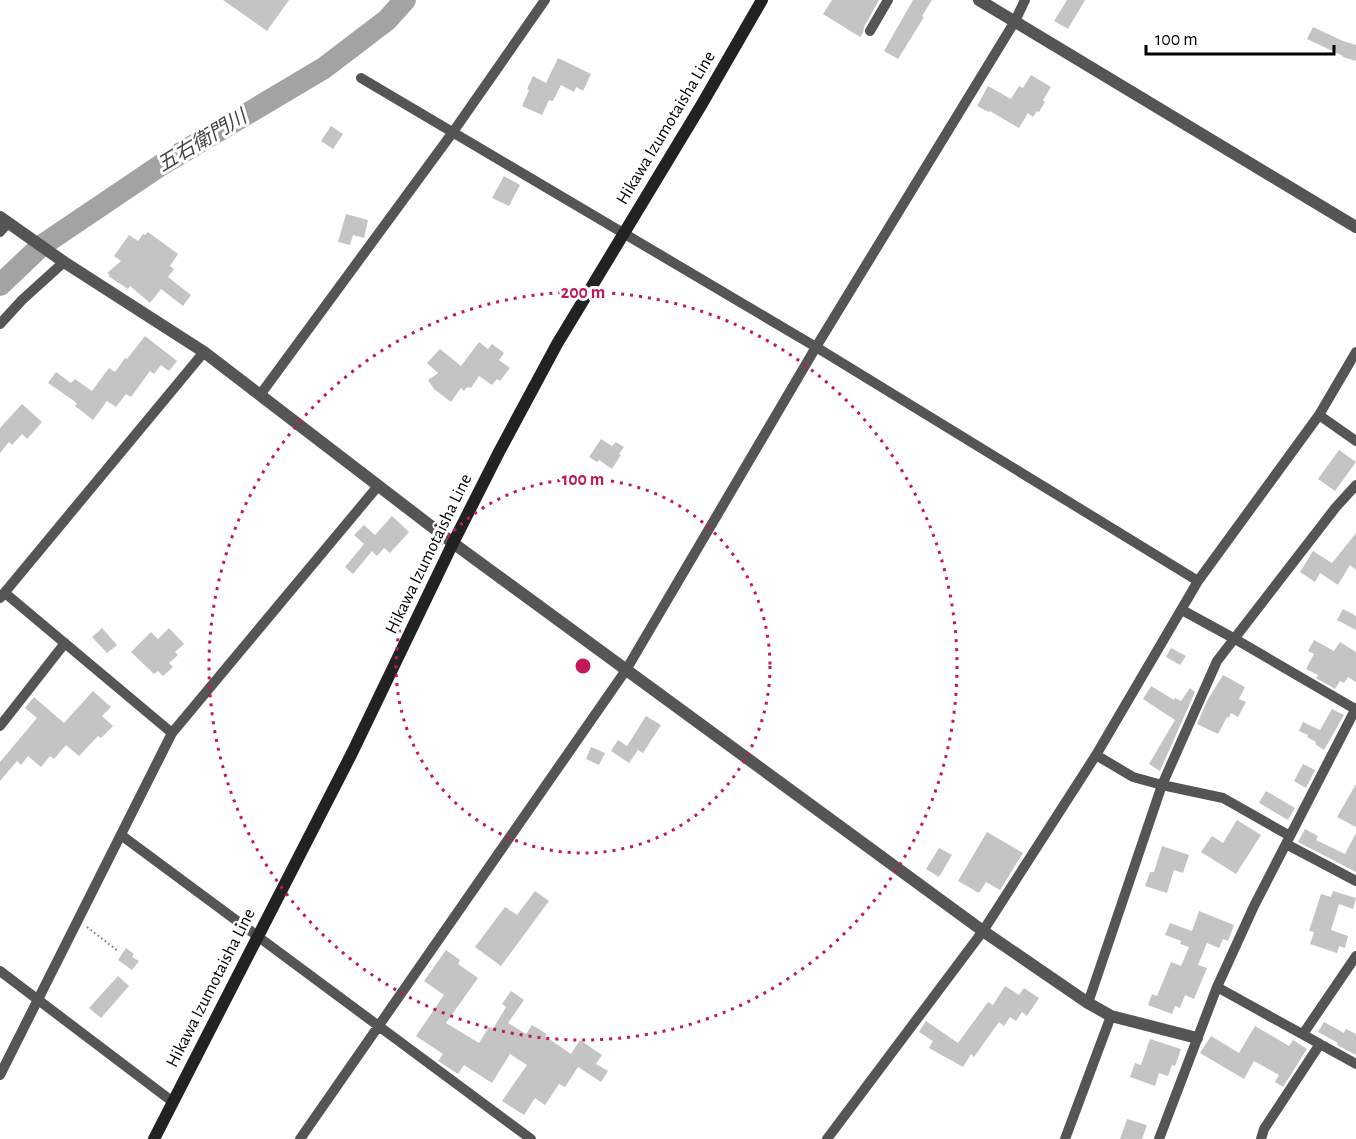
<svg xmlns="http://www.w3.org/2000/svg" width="1356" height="1139" font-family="'Alegreya Sans','Noto Sans JP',sans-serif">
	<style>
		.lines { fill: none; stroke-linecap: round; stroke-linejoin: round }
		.river { stroke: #a3a3a3; stroke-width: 22 }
		.building { fill: #c4c4c4 }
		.path { stroke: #777; stroke-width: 2; stroke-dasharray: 1.5 3; stroke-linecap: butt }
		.minor { stroke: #555; stroke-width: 10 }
		.tertiary { stroke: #555; stroke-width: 12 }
		.secondary { stroke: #222; stroke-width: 12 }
		.ring { fill: none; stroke: #c2185b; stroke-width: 3; stroke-dasharray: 3 6 }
		.labels { text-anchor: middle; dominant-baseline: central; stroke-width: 6; stroke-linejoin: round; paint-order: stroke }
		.street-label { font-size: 18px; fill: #000; stroke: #fff }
		.water-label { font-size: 20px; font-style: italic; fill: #444; stroke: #fff }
		.centre { fill: #c2185b; stroke: #fff; stroke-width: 3 }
		.ring-label { font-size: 18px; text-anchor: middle; font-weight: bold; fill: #c2185b; stroke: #fff; stroke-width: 6; stroke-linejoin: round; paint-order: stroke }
	</style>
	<rect width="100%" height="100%" fill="#fff"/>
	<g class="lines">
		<path class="river" d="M0,285L41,246L161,165L324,68L387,20L405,0"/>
	</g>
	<path class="building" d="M223,0H289L267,31Z
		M832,0H879L864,27L863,33L860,37L823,14Z
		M913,0H932L922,16L924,17L898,59L884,51Z
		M1067,0H1085L1068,29L1054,21Z
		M1313,27L1343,41L1356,45V61L1343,57V56L1307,39Z
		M558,58L591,74L583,91L576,87L574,92L561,85L553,101L549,100L542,115L522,106L529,90L527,89L533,76L546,83Z
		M1031,75L1051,87L1043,100L1045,102L1039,112L1037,111L1033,117L1028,113L1019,128L990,111L989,112L977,106L988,86L1011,99L1019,86L1023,88Z
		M331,126L343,134L333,149L321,141Z
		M504,176L520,185L509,206L492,198Z
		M346,214L368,220L364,238L353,235L350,245L338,242Z
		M148,232L178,254L170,266L174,269L168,277L191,295L183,306L161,289L150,303L130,286L128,289L108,276L110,275L107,273L121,261L114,256L129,235L138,241L143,234L145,235Z
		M145,336L177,361L169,371L161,365L154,374L150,371L131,397L126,394L116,407L107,401L93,420L75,406L77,403L48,383L56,372L71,383L75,379L92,391L109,368L115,372L125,358L127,359Z
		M479,342L488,349L492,344L504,353L499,360L510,368L500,381L497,379L492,385L479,376L471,388L467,387L464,391L461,388L451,402L434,389L428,380L438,373L427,363L440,349L461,366Z
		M22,404L42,422L27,439L22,434L12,445L9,442L0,453V428Z
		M601,439L612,446L616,442L624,447L619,454L621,455L612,469L599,460L597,462L589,457Z
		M1339,450L1356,462L1335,491L1318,479Z
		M392,516L409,532L390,553L384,548L377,556L372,551L353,574L345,567L364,544L354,535L364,525L375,535Z
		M1356,533V570L1350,565L1338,585L1320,573L1315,582L1300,572L1313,551L1332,563Z
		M1343,609L1356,616V630L1337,620Z
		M102,628L117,645L107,653L92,637Z
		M169,628L184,644L175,652L178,655L169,663L173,667L163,676L158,671L154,674L131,652L151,632L158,639Z
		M1314,640L1334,651L1340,642L1356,652V682L1348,677L1344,683L1340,681L1335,689L1316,678L1318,675L1306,669L1314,654L1308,651Z
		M1171,648L1186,656L1180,665L1166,657Z
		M1223,675L1245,687L1239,699L1246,702L1238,717L1231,713L1229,718L1227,717L1218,734L1197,724L1207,701Z
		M1151,686L1174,700L1175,698L1181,701L1190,688L1195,692L1160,771L1149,764L1175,720L1143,699Z
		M93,691L111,707L102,716L113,726L101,738L98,736L79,756L66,745L54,759L50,756L41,767L28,756L21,765L17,761L0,781V762L37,718L25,708L34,697L64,723Z
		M1332,709L1344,715L1324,750L1315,744L1316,742L1307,737L1308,735L1299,731L1303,722L1320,730Z
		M646,716L661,725L643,753L638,750L629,763L611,751L618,740L627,746Z
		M591,747L605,753L599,765L586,759Z
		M1303,764L1315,770L1306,788L1294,781Z
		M1356,784V827L1337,817Z
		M1266,791L1295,808L1288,820L1259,803Z
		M1237,820L1261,835L1236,874L1201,852L1212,836L1223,843Z
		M1305,829L1318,836L1316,840L1345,854L1356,833V872L1298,842Z
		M987,832L1023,853L1000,890L986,882L979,893L958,881Z
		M1162,846L1189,855L1183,873L1174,870L1167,893L1145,886L1150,872H1154Z
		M939,848L952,855L939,877L926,869Z
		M535,891L549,901L501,966L475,947L505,907L517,915Z
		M1333,891L1356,898L1353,909L1339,904L1331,930L1348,936L1345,948L1339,946L1337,953L1310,944L1314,932L1309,931L1321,894L1331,897Z
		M1199,911L1234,925L1228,941L1223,939L1219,948L1207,943L1198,965L1207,968L1194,999L1185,995L1180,1008L1175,1006L1172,1014L1148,1005L1152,994L1157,996L1171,962L1181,966L1189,947L1180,944L1181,941L1165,935L1170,923L1192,931Z
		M126,948L134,954L132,957L139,961L132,970L118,960Z
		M446,950L460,960L458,964L478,978L446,1023L479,1043L489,1027L493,1029L506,1007L502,1004L511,991L524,1000L508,1023L526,1034L532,1025L547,1034L545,1036L571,1054L580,1040L602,1055L596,1064L608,1071L601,1082L578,1067L565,1087L559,1084L545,1105L535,1098L524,1115L502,1101L527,1065L510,1054L492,1083L464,1065L458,1074L438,1061L443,1054L416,1036L444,995L424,981Z
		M118,976L129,986L101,1018L89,1008Z
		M1005,986L1019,995L1024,988L1039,998L1027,1016L1022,1012L1016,1021L1010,1017L1004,1026L999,1022L974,1057L971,1054L963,1067L929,1048L933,1041L919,1032L926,1021L958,1043L988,1002L993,1005Z
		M1324,1022L1344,1033L1346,1029L1356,1034V1055L1337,1045L1338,1043L1318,1032Z
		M1255,1026L1289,1046L1293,1040L1307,1049L1283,1087L1275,1082L1279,1075L1254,1061L1244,1079L1200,1053L1211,1036L1239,1053Z
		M1150,1039L1181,1049L1175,1066L1172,1065L1168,1076L1159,1073L1155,1086L1130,1077L1135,1063L1141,1065Z
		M1127,1119L1147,1125L1142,1139H1120Z"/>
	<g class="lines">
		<path class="path" d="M87,927L118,951"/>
		<path class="minor" d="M870,31L888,0
			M361,78L816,347L1198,581
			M0,232L8,223
			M0,324L22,300L64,262
			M260,395L453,132L545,0
			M1319,415L1356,441
			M5,593L172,733
			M0,598L204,352
			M1182,610L1235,639L1355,709
			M0,726L65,643
			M1096,755L1133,777L1162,785L1223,798L1290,836
			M121,835L531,1139
			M1286,844L1356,881
			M0,971L173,1102
			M1217,987L1356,1064
			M1088,1003L1162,785L1217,661L1336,507L1356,485
			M1303,1034L1356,956
			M0,1075L172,733L378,486
			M300,1139L626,670L816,347L1015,21L1025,0
			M827,1139L983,931L1096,755L1198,581L1319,415L1356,352
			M1065,1139L1111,1016
			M1159,1139L1217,987L1254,906L1356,708
			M1261,1139L1264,1129L1320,1044"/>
		<path class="tertiary" d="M979,0L1356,227
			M0,217L64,262L204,352L453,543L983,931L1088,1003L1111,1016L1197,1038"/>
		<path class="secondary" d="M154,1139L352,753L453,543L499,452L557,344L702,104L762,0"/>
	</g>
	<g class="ring">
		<circle cx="583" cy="666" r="187"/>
		<circle cx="583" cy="666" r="374"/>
	</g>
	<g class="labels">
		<g class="street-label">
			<text transform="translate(666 128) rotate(-59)">Hikawa Izumotaisha Line</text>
			<text transform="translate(429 554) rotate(-64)">Hikawa Izumotaisha Line</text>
			<text transform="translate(211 988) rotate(-63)">Hikawa Izumotaisha Line</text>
		</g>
		<g class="water-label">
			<text transform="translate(202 141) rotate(-31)">五右衛門川</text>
		</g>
	</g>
	<circle cx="583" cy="666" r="9" class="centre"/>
	<g class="ring-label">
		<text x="583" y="298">200 m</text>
		<text x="583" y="485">100 m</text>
	</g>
	<path d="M1146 45v9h188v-9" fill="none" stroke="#000000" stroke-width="3"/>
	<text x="1155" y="45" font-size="18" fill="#000000" stroke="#ffffff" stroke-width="4.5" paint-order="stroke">100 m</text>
</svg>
